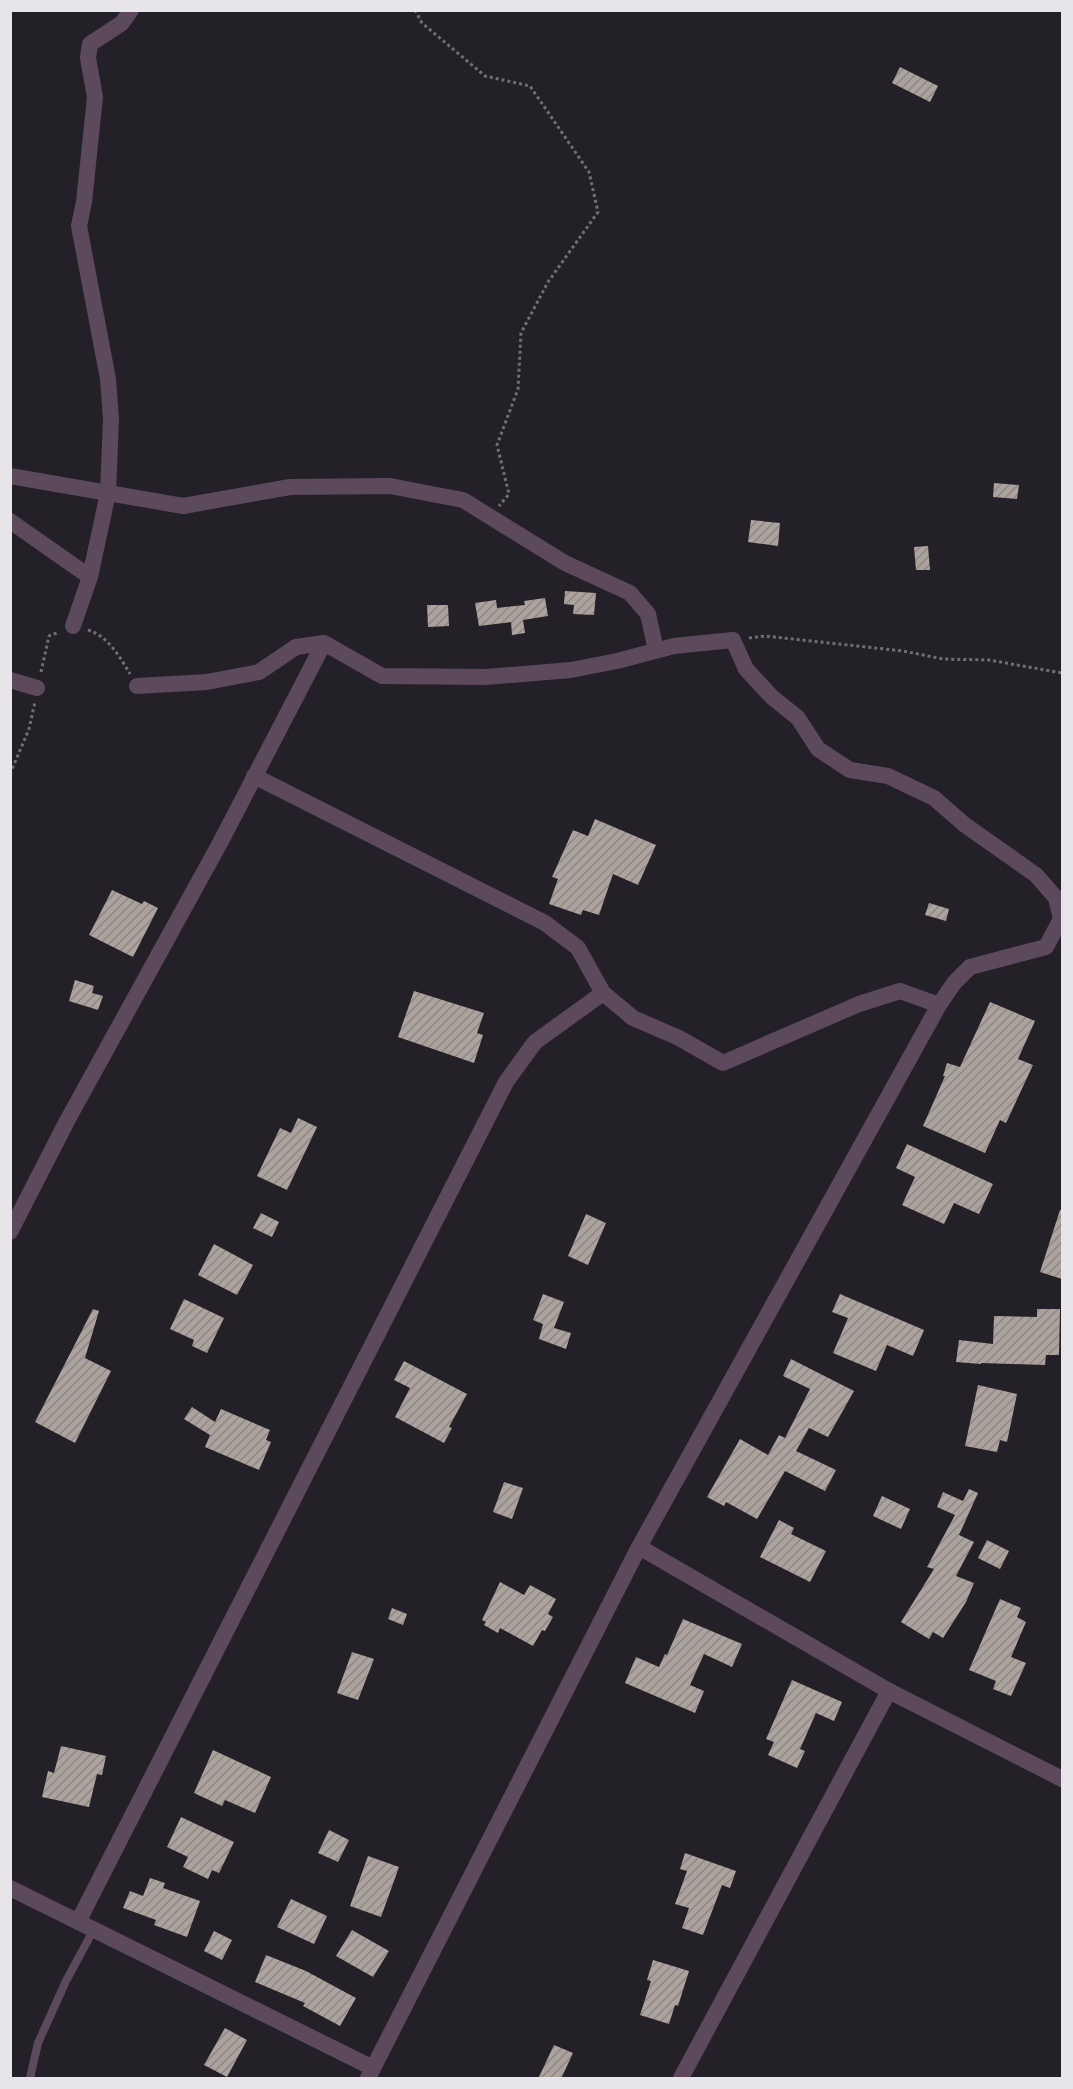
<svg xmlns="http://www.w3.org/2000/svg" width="1073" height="2089" font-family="'Work Sans',sans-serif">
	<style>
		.building { fill: url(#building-hatch) }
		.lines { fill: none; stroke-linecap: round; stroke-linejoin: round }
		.path { stroke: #726e75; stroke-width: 3; stroke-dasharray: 3 3; stroke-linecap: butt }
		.service { stroke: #5c4a5c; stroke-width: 8 }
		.minor { stroke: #5c4a5c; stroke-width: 16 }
	</style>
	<defs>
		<pattern id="building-hatch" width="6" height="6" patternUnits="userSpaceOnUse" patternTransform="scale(1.5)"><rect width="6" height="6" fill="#ada39e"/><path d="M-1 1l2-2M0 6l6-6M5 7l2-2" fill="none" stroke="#8e8784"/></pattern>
	</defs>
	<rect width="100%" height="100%" fill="#242027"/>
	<path class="building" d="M900,67L938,86L930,102L892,83Z
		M994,483L1019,485L1017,499L993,497Z
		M751,520L780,523L778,546L748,542Z
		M928,546L930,570H916L914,547Z
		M565,591L596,593L594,615L573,614L574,605L564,604Z
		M545,598L548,616L523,620L525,633L512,635L511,622L479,626L475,603L496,600L497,608L525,605L524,601Z
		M427,605H448L449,626L428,627Z
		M595,819L656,845L638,885L613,874L599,915L583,910L581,915L549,904L558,879L552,877L573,830L588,836Z
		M112,890L142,904L144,901L158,908L133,957L89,935Z
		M929,903L949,909L946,921L925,915Z
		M75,980L94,986L92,993L103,996L98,1010L69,1001Z
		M414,991L484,1013L477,1033L483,1035L474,1063L398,1037Z
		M990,1002L1035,1021L1018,1059L1033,1065L1006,1123L1000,1120L985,1153L923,1126L945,1076H943L947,1063L960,1067Z
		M298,1118L317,1127L287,1190L257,1176L280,1128L291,1133Z
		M907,1144L993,1184L979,1214L954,1203L944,1224L902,1205L915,1177L896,1168Z
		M1060,1210H1062V1279L1040,1272Z
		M261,1213L279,1222L272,1237L253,1228Z
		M586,1214L606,1223L588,1265L568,1256Z
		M214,1244L253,1265L237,1295L198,1275Z
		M543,1294L564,1302L554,1328L571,1333L566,1349L539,1339L543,1324L548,1326L533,1320Z
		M840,1294L924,1330L913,1356L887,1345L876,1371L833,1353L848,1318L832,1312Z
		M184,1299L224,1318L207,1353L192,1346L194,1340L170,1329Z
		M93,1309L99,1311L85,1358L111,1371L75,1443L35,1422Z
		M1037,1309H1060L1059,1355H1046L1045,1365L981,1363V1364L956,1362L959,1340L993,1344L994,1316L1037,1317Z
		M791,1359L854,1391L828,1437L809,1428L796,1451L836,1470L825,1491L785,1471L757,1519L726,1502L724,1506L707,1497L740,1439L768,1455L779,1435L785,1438L810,1389L783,1376Z
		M404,1361L467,1394L449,1427L452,1428L444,1443L395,1417L410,1388L394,1380Z
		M978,1385L1017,1394L1007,1442L1000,1440L997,1452L965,1446Z
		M192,1407L215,1422L221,1409L270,1430L266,1440L271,1442L259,1470L205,1447L210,1435L184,1419Z
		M504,1482L523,1488L512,1519L493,1512Z
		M969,1489L978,1493L959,1535L974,1542L956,1576L974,1583L966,1602L943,1638L933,1632L929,1639L901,1622L934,1569L927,1567L955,1515L937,1507L943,1492L963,1501Z
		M882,1496L910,1509L901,1529L873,1516Z
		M779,1520L794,1528L791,1534L826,1551L810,1582L760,1557Z
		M987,1540L1009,1551L1000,1569L978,1558Z
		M500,1582L524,1595L530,1585L556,1599L548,1614L553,1617L545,1631L542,1630L533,1646L500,1628L498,1633L484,1625L486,1622L482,1620Z
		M1000,1599L1021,1608L1017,1617L1026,1622L1011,1657L1026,1663L1011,1696L993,1689L996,1681L969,1670Z
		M392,1608L407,1614L403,1625L388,1619Z
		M683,1619L742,1644L732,1667L704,1654L690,1685L704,1691L695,1713L625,1683L636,1657L659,1667L665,1654L667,1655Z
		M352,1652L374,1659L358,1700L337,1693Z
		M792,1680L842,1702L834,1721L816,1713L800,1749L805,1751L797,1768L768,1755L774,1742L766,1739Z
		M61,1746L106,1756L102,1775L97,1774L89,1807L42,1797L48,1771L54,1773Z
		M213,1750L271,1777L255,1813L225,1800L222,1806L194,1793Z
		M181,1817L234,1842L219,1873L212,1870L208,1879L183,1867L188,1857L167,1847Z
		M329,1830L349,1840L338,1862L318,1853Z
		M685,1853L736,1871L730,1888L722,1885L703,1935L682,1928L689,1908L675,1904L687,1871L680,1869Z
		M368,1856L399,1867L381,1917L350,1906Z
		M150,1878L165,1883L163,1888L200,1901L187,1937L154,1925L156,1920L123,1908L130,1891L143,1896Z
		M291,1899L327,1916L314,1944L277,1927Z
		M352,1930L389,1951L373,1977L336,1956Z
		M214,1931L232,1940L222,1960L204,1951Z
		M266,1955L306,1971L356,1998L340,2026L303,2006L305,2003L255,1982Z
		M653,1960L689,1971L678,2006L675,2005L669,2024L640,2015L651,1981L647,1980Z
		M225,2028L247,2040L227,2077L204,2065Z
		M554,2045L573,2053L561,2079H538Z"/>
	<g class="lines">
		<path class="path" d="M415,10L422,23L485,76L530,86L589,172L598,212L548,282L521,333L518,389L497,445L509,494L499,506
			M88,630C108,636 120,657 130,674
			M749,638L765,636L903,651L943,659L989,660L1062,673
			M41,672L49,636L59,632
			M10,774L29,729L35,702"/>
		<path class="service" d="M30,2078L38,2043L66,1981L94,1929"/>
		<path class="minor" d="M10,476L183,506L290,487L390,486L463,500L565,563L630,593L648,614L656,650
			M10,521L90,577
			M73,626L90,577L108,493L111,419L108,379L79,226L84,202L95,97L88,58L90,44L122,23L131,10
			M10,680L37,688
			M137,686L207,682L259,672L296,647L324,643L382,676L486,677L571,670L617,661L674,646L733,640L746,669L772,697L798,718L818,749L850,770L888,776L934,798L965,825L1036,875L1056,898L1061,919L1046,947L970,967L954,983L939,1005L639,1547L368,2078
			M254,776L545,923L578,948L603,993L633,1018L679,1038L723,1063L859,1004L900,991L939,1005
			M10,1232L67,1121L220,843L324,643
			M639,1547L889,1691L1062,1779
			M10,1888L373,2068
			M78,1922L506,1082L535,1042L603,993
			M681,2078L889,1691"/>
	</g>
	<rect width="1073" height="2089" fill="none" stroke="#e8e5ea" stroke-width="24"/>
</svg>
